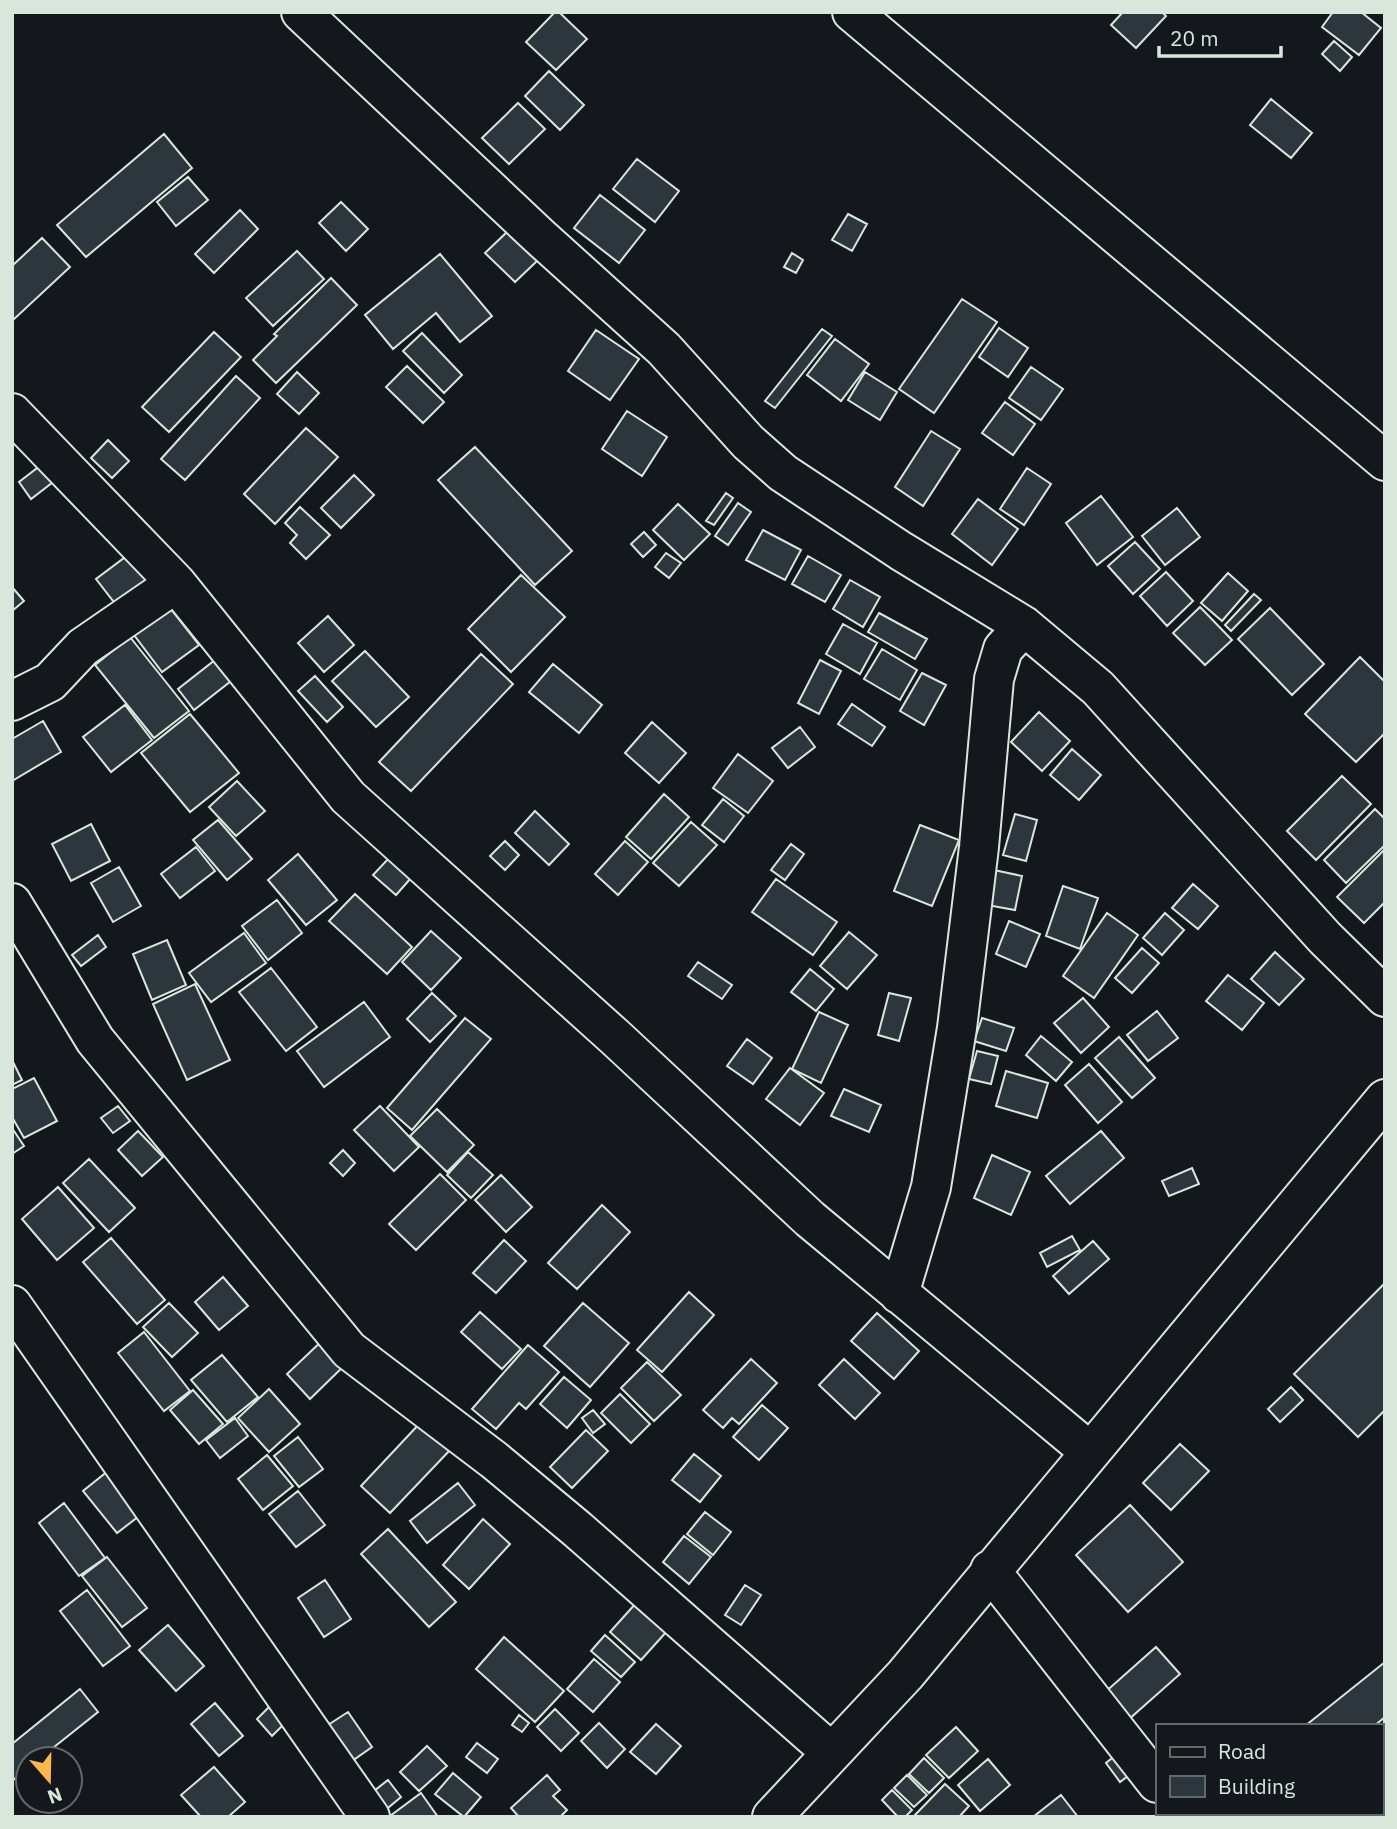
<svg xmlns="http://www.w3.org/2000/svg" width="1397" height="1829" font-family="'IBM Plex Sans',sans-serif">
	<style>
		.building { fill: #2c363c; stroke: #d8e6dc; stroke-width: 2 }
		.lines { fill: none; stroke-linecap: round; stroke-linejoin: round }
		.minor-casing { stroke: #d8e6dc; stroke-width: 42 }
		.minor { stroke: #14181c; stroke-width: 38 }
	</style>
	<rect width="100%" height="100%" fill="#14181c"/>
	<path class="building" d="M555,12H559L587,39L556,70L526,42Z
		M1123,12H1162L1166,16L1136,48L1111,25Z
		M1333,12H1361L1381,28L1359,55L1322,27Z
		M1334,41L1352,57L1340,71L1322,54Z
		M549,71L584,105L560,130L525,96Z
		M1271,99L1312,133L1291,158L1250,125Z
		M518,103L545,129L509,164L482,138Z
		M164,134L192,168L86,257L57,225Z
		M637,159L679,191L655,222L613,189Z
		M188,177L208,200L176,226L157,202Z
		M600,195L645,230L619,263L574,228Z
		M341,202L368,229L346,251L319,223Z
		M240,210L258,229L214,273L195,254Z
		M848,214L867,224L852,251L832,240Z
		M507,232L537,261L515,282L485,253Z
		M42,238L70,267L12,321V266Z
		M297,251L324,279L273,326L246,298Z
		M792,253L803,260L796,273L784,267Z
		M440,254L492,316L460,342L436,313L393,349L365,315Z
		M331,278L357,305L276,383L253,360L277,336L274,334Z
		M962,299L997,322L934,413L899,389Z
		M999,328L1028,348L1008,377L979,357Z
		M822,329L832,336L775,408L765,401Z
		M596,330L639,359L610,400L568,371Z
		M214,332L241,357L169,432L142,407Z
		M422,333L462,375L444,393L403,351Z
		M835,339L869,364L841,401L807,375Z
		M407,366L444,402L423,423L386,387Z
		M1031,367L1063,389L1041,420L1009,398Z
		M297,372L319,393L299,414L277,394Z
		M865,372L897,392L880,420L848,400Z
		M236,376L260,398L185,480L161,459Z
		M1005,402L1035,424L1013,455L982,433Z
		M627,411L667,437L642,476L602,449Z
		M306,428L338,457L275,524L244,494Z
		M931,431L960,449L923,506L895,487Z
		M108,440L129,461L112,478L91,458Z
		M475,447L572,551L535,585L438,480Z
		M45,462L57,479L31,499L19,482Z
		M1027,468L1051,484L1024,525L1000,509Z
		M354,475L374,495L341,528L321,508Z
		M726,493L733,498L714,525L706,521Z
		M1101,496L1133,537L1097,565L1066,523Z
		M978,499L1018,529L992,565L952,534Z
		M738,503L751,512L728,545L715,536Z
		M678,504L710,534L684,560L653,530Z
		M300,507L330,535L306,559L290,543L297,535L285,523Z
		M1177,508L1200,537L1165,565L1142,536Z
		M763,530L801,550L785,580L746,560Z
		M644,532L656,545L643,557L631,544Z
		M1135,542L1160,569L1133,594L1108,566Z
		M666,553L681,563L669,578L655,567Z
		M128,555L149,582L117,606L96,579Z
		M808,556L841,575L825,602L792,584Z
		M1166,572L1193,601L1167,626L1140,596Z
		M1228,573L1248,591L1222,621L1201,603Z
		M521,575L565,617L511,672L468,629Z
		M850,580L880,597L863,627L833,609Z
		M12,587L24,601L12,611Z
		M1254,594L1261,600L1231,631L1225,625Z
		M1200,607L1232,640L1205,665L1173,633Z
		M170,608L199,645L162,672L134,635Z
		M1270,608L1324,664L1292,695L1238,639Z
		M879,613L927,639L915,659L868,632Z
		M328,616L354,645L324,672L298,643Z
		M843,624L877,643L860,674L826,654Z
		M130,637L189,711L154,738L95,665Z
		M882,649L917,670L900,700L864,679Z
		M365,651L409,697L376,727L332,681Z
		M481,654L513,684L411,791L379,762Z
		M1360,657L1385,682V733L1356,762L1305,714Z
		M215,660L231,681L194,710L178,689Z
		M820,660L841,671L819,714L798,703Z
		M553,664L602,705L579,733L529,692Z
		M922,673L946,685L924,725L900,711Z
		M315,676L343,707L327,722L298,691Z
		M852,704L885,727L872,746L838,724Z
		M125,705L152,740L111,772L83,737Z
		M1039,712L1070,741L1042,771L1011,742Z
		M190,714L239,773L190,812L141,753Z
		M43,721L61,752L12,781V739Z
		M652,722L686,753L659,783L625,753Z
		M800,727L815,747L788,768L772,748Z
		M1072,749L1101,775L1079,800L1050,775Z
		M738,754L773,781L748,813L713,788Z
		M1342,776L1371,804L1316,860L1287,831Z
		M237,781L265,811L236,836L209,807Z
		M664,794L689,817L651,859L626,837Z
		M723,799L744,816L724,842L702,825Z
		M1375,809L1385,819V845L1346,883L1324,860Z
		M535,811L569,844L549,865L515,833Z
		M1015,814L1037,820L1026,861L1003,855Z
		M218,820L252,859L227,880L193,840Z
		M691,822L717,845L679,886L653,863Z
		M91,824L110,861L71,881L52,844Z
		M920,825L959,840L932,906L894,891Z
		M505,841L519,855L505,870L490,856Z
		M625,841L648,862L618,895L595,874Z
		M791,844L804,854L785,880L771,870Z
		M196,847L215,871L180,898L161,874Z
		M1385,849V902L1364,923L1337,897Z
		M298,854L337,900L306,925L268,880Z
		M388,859L411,878L396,895L373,875Z
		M119,867L141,906L113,922L91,883Z
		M994,870L1022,876L1015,910L987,905Z
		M776,879L837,922L813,955L752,912Z
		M1193,884L1218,906L1198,929L1172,908Z
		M1063,886L1098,898L1080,949L1046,936Z
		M355,894L412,947L387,974L329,921Z
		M277,900L302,933L268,960L242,926Z
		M1107,913L1138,935L1094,998L1063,976Z
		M1165,913L1184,930L1162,955L1143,938Z
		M1009,921L1040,934L1026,967L996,954Z
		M431,931L461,958L431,990L402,962Z
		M849,932L877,955L847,989L820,966Z
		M244,933L266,963L211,1002L189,973Z
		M98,935L106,947L81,966L72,955Z
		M167,940L186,985L152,1000L133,954Z
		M1142,948L1159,963L1132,993L1115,978Z
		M1275,952L1304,979L1279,1005L1251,979Z
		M698,962L732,985L722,999L688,976Z
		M271,968L317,1027L286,1051L239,992Z
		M810,969L834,989L816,1011L791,992Z
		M1228,975L1264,1003L1242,1030L1206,1001Z
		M195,984L230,1060L187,1080L153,1004Z
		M432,993L456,1016L430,1042L407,1019Z
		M889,993L911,998L899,1041L878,1035Z
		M1083,998L1109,1027L1081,1053L1054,1023Z
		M364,1002L390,1037L324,1087L297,1051Z
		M1157,1011L1178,1038L1148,1061L1127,1035Z
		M819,1012L848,1025L821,1083L792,1069Z
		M465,1018L491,1039L412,1130L387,1108Z
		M982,1018L1014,1028L1006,1051L974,1041Z
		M1041,1036L1072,1062L1056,1081L1026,1055Z
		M1119,1037L1155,1078L1132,1098L1095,1058Z
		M747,1039L772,1058L753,1084L727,1066Z
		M977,1051L998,1056L991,1084L969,1079Z
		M12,1060L22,1080L12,1085Z
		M1089,1064L1122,1102L1098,1123L1065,1085Z
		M790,1068L824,1093L800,1125L766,1099Z
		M1006,1071L1048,1083L1037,1118L996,1106Z
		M34,1078L57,1121L24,1138L12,1117V1089Z
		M844,1089L881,1105L869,1132L831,1116Z
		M118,1106L130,1121L113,1133L101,1118Z
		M380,1106L419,1147L394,1171L354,1130Z
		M437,1109L474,1145L447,1172L410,1136Z
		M12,1128L24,1146L12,1154Z
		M138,1131L163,1157L142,1176L118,1150Z
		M1101,1131L1124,1158L1070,1204L1046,1176Z
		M343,1150L355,1163L343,1176L330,1163Z
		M468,1152L493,1175L471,1198L447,1175Z
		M992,1155L1030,1172L1011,1215L974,1198Z
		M89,1159L135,1208L109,1232L63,1183Z
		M1192,1168L1199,1184L1169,1196L1162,1181Z
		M440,1174L466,1200L416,1250L389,1224Z
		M501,1175L532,1207L506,1232L475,1200Z
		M58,1187L94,1228L57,1260L22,1219Z
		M602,1205L630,1232L577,1289L548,1263Z
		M1072,1236L1080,1250L1047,1267L1040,1253Z
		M111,1238L165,1300L137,1324L83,1262Z
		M504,1240L526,1261L496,1293L473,1273Z
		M1093,1241L1109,1259L1069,1294L1053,1276Z
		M223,1277L248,1306L219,1330L195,1302Z
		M1385,1283V1410L1358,1437L1294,1374Z
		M689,1292L714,1315L662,1372L637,1350Z
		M169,1303L198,1333L172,1357L143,1327Z
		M583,1303L629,1343L590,1387L544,1346Z
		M480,1312L521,1349L502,1369L461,1332Z
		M877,1313L919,1351L894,1379L851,1341Z
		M144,1332L190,1391L164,1411L118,1353Z
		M326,1337L349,1361L310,1399L287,1374Z
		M528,1345L559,1372L526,1409L519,1403L496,1429L472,1409Z
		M222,1355L258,1397L227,1422L191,1380Z
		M751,1359L777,1383L739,1424L732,1418L723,1428L703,1410Z
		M844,1359L880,1393L855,1419L819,1385Z
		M647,1362L681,1395L654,1421L621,1388Z
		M564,1377L591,1400L567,1428L540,1404Z
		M1291,1387L1303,1400L1280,1422L1268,1409Z
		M269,1389L300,1424L269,1452L238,1418Z
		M193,1390L223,1424L199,1444L170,1410Z
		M620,1394L650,1424L631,1443L601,1413Z
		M762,1405L788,1428L759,1460L733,1437Z
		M593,1410L605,1424L593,1433L582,1418Z
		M235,1418L248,1436L220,1458L206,1440Z
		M421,1422L451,1449L390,1513L361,1486Z
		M586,1430L608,1451L572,1488L550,1467Z
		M298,1437L323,1469L299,1487L274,1456Z
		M1180,1444L1209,1471L1171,1510L1143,1483Z
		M694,1454L721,1476L700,1502L672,1480Z
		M267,1455L293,1486L263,1510L238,1479Z
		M113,1467L147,1510L117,1533L83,1491Z
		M458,1483L475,1505L427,1543L410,1521Z
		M298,1491L325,1525L296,1547L269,1514Z
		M64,1503L105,1558L79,1576L39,1523Z
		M1130,1505L1183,1562L1128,1612L1076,1555Z
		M705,1512L731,1532L713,1555L687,1534Z
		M483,1519L510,1544L469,1589L443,1565Z
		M388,1529L456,1602L429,1627L361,1554Z
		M684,1536L711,1557L689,1584L663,1562Z
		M107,1557L147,1608L122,1627L82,1576Z
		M325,1580L351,1619L324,1637L298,1598Z
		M745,1585L761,1595L741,1625L725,1615Z
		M87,1590L130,1646L103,1666L60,1611Z
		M637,1602L668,1630L641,1660L610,1632Z
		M168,1625L204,1666L176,1691L139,1650Z
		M605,1635L635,1662L621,1677L591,1651Z
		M504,1637L564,1691L535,1722L476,1669Z
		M1156,1647L1180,1674L1128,1720L1103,1694Z
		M594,1659L620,1682L593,1712L567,1689Z
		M1385,1662V1717L1374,1726H1305Z
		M80,1689L98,1712L39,1759H28V1768L12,1781V1744Z
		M215,1703L243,1736L219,1756L191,1724Z
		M273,1703L289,1719L272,1736L257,1719Z
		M555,1709L579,1733L561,1751L537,1727Z
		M348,1712L372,1747L352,1761L328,1725Z
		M519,1715L529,1723L522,1732L512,1725Z
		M599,1723L625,1749L607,1768L581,1741Z
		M656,1724L681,1746L656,1774L630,1752Z
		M956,1727L978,1751L949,1778L926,1755Z
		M477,1743L498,1759L487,1773L466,1757Z
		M427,1746L447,1766L419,1791L400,1772Z
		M1121,1751L1136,1770L1120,1782L1106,1763Z
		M924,1758L944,1778L929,1793L909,1774Z
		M988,1759L1010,1785L980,1811L958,1785Z
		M214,1767L245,1802L228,1817H201L181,1795Z
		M453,1773L481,1797L464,1817L435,1794Z
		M547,1775L560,1790L553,1796L567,1810L560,1817H519L511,1808Z
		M907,1775L927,1795L914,1807L894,1788Z
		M388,1780L401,1797L383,1812L369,1795Z
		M945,1784L969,1806L959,1817H913Z
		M892,1790L912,1810L905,1817H898L882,1800Z
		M421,1793L438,1817H390V1816Z
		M1061,1795L1078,1817H1033Z"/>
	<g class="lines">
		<g class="minor-casing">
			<path id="minor" d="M301,12L539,236L664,349L748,442L783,473L901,551L1024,626L1098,688L1325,938L1385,997
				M852,12L1385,461
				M12,413L176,583L348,797L616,1038L810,1219L1089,1451
				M12,701L50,682L83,647L176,583
				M12,903L95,1040L349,1350L494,1460L577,1529L832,1753
				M899,1294L931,1187L957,1028L979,847L994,679L1003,649L1024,626
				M12,1305L370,1817
				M990,1570L1157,1783
				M1181,1813L1183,1817
				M772,1817L905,1675L1385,1099"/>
		</g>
		<use href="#minor" class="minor"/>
	</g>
	<rect width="1397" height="1829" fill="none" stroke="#d8e6dc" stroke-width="28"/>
	<rect x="1156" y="1724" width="228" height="91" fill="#14181c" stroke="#626a69" stroke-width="2"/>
	<rect x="1170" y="1747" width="35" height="10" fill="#14181c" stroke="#626a69" stroke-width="2"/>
	<text x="1218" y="1759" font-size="21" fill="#d8e6dc">Road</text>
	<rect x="1170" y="1776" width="35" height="21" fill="#2c363c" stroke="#626a69" stroke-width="2"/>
	<text x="1218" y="1794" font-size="21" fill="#d8e6dc">Building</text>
	<g transform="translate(49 1780) rotate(160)"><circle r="33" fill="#14181c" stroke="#626a69" stroke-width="2"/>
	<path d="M0-5L12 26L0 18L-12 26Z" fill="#ffb74d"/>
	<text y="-10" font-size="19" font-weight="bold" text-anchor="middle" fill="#d8e6dc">N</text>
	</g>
	<path d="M1159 46v10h122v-10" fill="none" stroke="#d8e6dc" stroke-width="3.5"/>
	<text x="1170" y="46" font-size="21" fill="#d8e6dc" stroke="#14181c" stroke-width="5" paint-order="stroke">20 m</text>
</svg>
